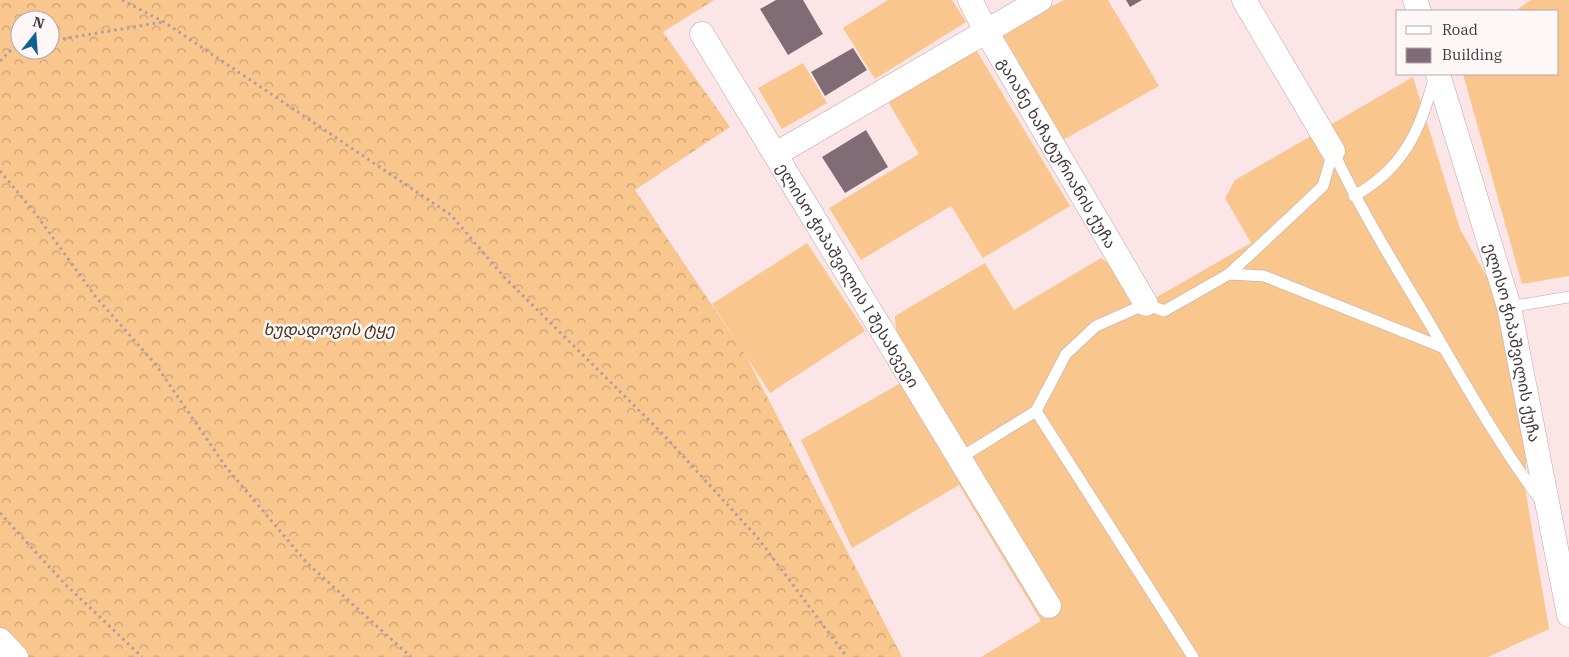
<svg xmlns="http://www.w3.org/2000/svg" width="1569" height="657" font-family="'IBM Plex Serif','Noto Sans Georgian',serif">
	<style>
		.grass { fill: #f9c68e }
		.forest { fill: url(#forest-crowns); fill-rule: evenodd }
		.building { fill: #816b75 }
		.lines { fill: none; stroke-linecap: round; stroke-linejoin: round }
		.lane-casing { stroke: #c0a6a7; stroke-width: 12 }
		.street-casing { stroke: #c0a6a7; stroke-width: 25 }
		.path { stroke: #b19fa0; stroke-width: 3; stroke-dasharray: 2.5 4; stroke-linecap: butt }
		.lane { stroke: #fff; stroke-width: 11 }
		.street { stroke: #fff; stroke-width: 24 }
		.labels { text-anchor: middle; dominant-baseline: central; stroke-width: 5; stroke-linejoin: round; paint-order: stroke }
		.street-label { font-size: 16px; fill: #44393a; stroke: #fdf7f7 }
		.park-label { font-size: 16px; font-style: italic; fill: #483116; stroke: #fdf7f7 }
	</style>
	<defs>
		<pattern id="forest-crowns" width="20" height="18" patternUnits="userSpaceOnUse" patternTransform="scale(1.25)"><rect width="20" height="18" fill="#f9c68e"/><path d="M2 6a3 3 0 1 1 6 0M12 15a3 3 0 1 1 6 0" fill="none" stroke="#cba275"/></pattern>
	</defs>
	<rect width="100%" height="100%" fill="#fce5e6"/>
	<path class="grass" d="M888,0H952L966,22L875,79L843,28Z
		M1064,0H1108L1159,86L1063,140L998,33Z
		M1531,0H1569V276L1522,284L1463,74H1558V11H1515Z
		M975,48L1070,206L983,258L951,206L861,260L829,208L919,154L887,100Z
		M803,63L827,103L782,129L758,88Z
		M1413,77L1460,229L1506,311L1528,421L1525,488L1549,629L1488,657H981L1041,621L959,485L852,548L801,440L899,384L895,316L985,263L1014,310L1101,258L1157,297L1251,243L1225,198L1235,180Z
		M807,243L865,331L770,393L712,304Z"/>
	<path class="forest" d="M0,0H714L663,32L730,127L635,190L746,356L902,657H0ZM20,20H50V50H20Z"/>
	<path class="building" d="M776,0H803L823,34L788,55L760,9Z
		M1126,0H1142L1130,7Z
		M853,48L867,70L825,96L811,72Z
		M866,130L888,167L845,193L822,157Z"/>
	<g class="lines">
		<g class="lane-casing">
			<path id="lane" d="M1333,151C1361,211 1396,267 1430,324C1465,384 1500,446 1541,501
				M1354,196C1403,169 1421,130 1434,78
				M1229,274L1264,276L1444,348
				M1509,307L1569,297
				M960,458L1036,411
				M1193,657L1036,411L1066,354L1096,326L1146,304L1164,311L1229,274L1287,220L1323,186L1333,151"/>
		</g>
		<g class="street-casing">
			<g id="street">
				<path id="s1" d="M970,0L987,33L1146,304"/>
				<path d="M1244,0L1333,151"/>
				<path d="M1415,0L1419,11"/>
				<path id="s2" d="M702,34L1049,606"/>
				<path id="s3" d="M1438,74L1509,307L1569,615"/>
				<path d="M776,154L1040,0"/>
				<path d="M0,640L16,657"/>
			</g>
		</g>
		<path class="path" d="M122,0L164,22L451,215L505,278L660,431L757,537L847,657
			M50,41L163,22
			M0,61L14,47L20,46
			M0,171L35,213L95,296L156,365L226,467L307,563L411,657
			M0,513L64,583L142,657"/>
		<use href="#lane" class="lane"/>
		<use href="#street" class="street"/>
	</g>
	<g class="labels">
		<g class="street-label">
			<text stroke="none"><textPath href="#s1" startOffset="176">გაიანე ხაჩატურიანის ქუჩა</textPath></text>
			<text stroke="none"><textPath href="#s2" startOffset="282">ელისო ჭიპაშვილის I შესახვევი</textPath></text>
			<text stroke="none"><textPath href="#s3" startOffset="279">ელისო ჭიპაშვილის ქუჩა</textPath></text>
		</g>
		<g class="park-label">
			<text x="329" y="329">ხუდადოვის ტყე</text>
		</g>
	</g>
	<rect x="1396" y="10" width="162" height="65" fill="#fdf7f7" stroke="#b3abab"/>
	<rect x="1406" y="26" width="25" height="8" fill="#ffffff" stroke="#b3abab"/>
	<text x="1442" y="35" font-size="15" fill="#44393a">Road</text>
	<rect x="1406" y="48" width="25" height="15" fill="#816b75" stroke="#b3abab"/>
	<text x="1442" y="60" font-size="15" fill="#44393a">Building</text>
	<g transform="translate(35 35) rotate(17)"><circle r="24" fill="#fdf7f7" stroke="#b3abab"/>
	<path d="M0-4L9 19L0 12L-9 19Z" fill="#106193"/>
	<text y="-8" font-size="14" font-weight="bold" text-anchor="middle" fill="#44393a">N</text>
	</g>
</svg>
